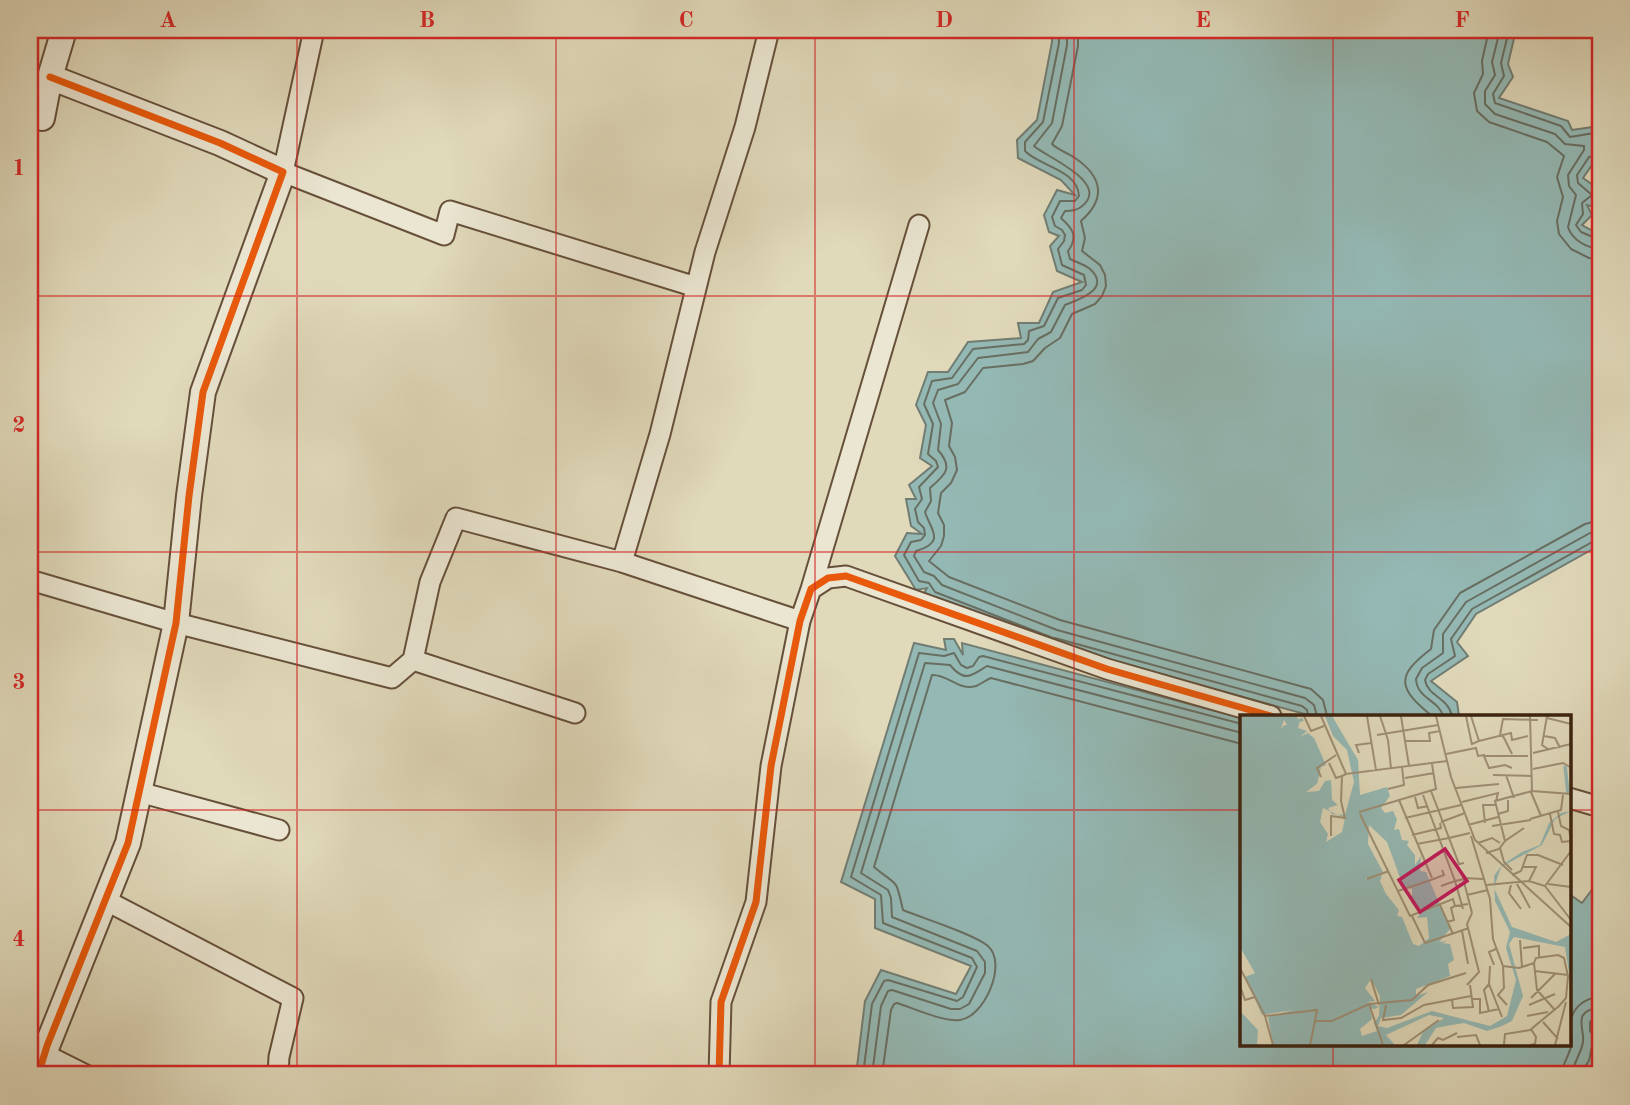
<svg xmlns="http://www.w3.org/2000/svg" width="1630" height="1105" font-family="'Old Standard TT',serif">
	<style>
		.water { fill: #94b9b5; stroke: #717d73; stroke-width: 2 }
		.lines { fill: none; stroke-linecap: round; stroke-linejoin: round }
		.shore { stroke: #686e62; stroke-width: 2 }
		.minor-casing { stroke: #66503a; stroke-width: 23 }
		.tertiary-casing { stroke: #66503a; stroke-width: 28 }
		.minor { stroke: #ebe6d2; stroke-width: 19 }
		.tertiary { stroke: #ebe6d2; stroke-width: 24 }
		.cycleway-casing { stroke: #ebe6d2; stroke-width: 11 }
		.cycleway { stroke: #e8590c; stroke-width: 7 }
		.grid { fill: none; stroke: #d62828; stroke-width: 2; stroke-opacity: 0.55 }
		.inset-river { fill: none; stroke: #94b9b5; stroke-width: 3.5 }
		.inset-road { fill: none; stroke: #9f9076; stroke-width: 2 }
		.view { fill: #c2185b; fill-opacity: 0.15; stroke: #c2185b; stroke-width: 3.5 }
		.inset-edge { fill: none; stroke: #3d2310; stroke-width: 3.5 }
		.neatline { fill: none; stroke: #d62828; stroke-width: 2.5 }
		.grid-label { font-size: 23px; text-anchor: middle; font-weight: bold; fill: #d62828 }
	</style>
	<rect width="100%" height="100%" fill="#e0d9ba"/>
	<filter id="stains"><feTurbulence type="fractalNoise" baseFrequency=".00286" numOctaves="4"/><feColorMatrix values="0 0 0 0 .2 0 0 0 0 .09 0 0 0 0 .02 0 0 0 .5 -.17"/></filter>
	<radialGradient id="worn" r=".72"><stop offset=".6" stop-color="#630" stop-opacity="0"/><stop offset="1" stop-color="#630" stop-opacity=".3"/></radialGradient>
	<path class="water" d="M1052,30H1516L1508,64L1513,77L1499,98L1568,121L1572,130L1600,126V160L1594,162L1583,178L1600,190V198L1595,207L1587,205L1592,215L1582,225L1600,235V545L1476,614L1457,642L1468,656L1431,681L1457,702L1459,716H1312L1052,645L923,595L927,588L916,590L895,556L907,533L922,534L911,526L906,499H916L909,485L932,466L920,458L926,425L916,405L928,372H948L968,342L1021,338L1018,323H1039L1053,292L1082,282L1057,271L1050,246L1059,236L1049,232L1044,215L1057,190L1075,195L1061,180L1018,158L1017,140L1037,120L1052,42Z
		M944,639H954L963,655L962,643L1241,718L1242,1044H1569V894L1582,903L1591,891L1600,901V1011L1596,1028L1600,1030L1595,1057L1599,1059L1587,1075H856L865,1001L881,970L956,994L971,966L875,928V899L841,882L914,643L946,650Z"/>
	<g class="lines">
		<path class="shore" d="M1067,30V45L1052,123L1034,146C1044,156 1113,183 1081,207C1076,211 1070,211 1065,211L1061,218C1072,228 1079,236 1068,251L1070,259C1076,262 1084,264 1090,269C1112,289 1078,300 1065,305L1051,332L1038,339L1028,352L978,358L958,384L938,390L933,403L941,424L938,450C954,468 945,475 930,488L931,501L925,512C930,529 947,542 916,551L914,556L924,572L934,576L942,585L1057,630L1305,698L1314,705L1317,716
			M1078,30V46L1062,126L1052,144C1058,150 1068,153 1075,158C1103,177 1106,199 1081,221L1085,238L1082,251L1100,265L1105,275L1106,286L1102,296L1095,304L1072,314L1060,338L1045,348L1033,361L1023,364L983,368L965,392L945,400L952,423L949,446L955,457L957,470L951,483L941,493L938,513L944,525V536L941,546L929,561L949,577L1060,620L1311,689L1323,700L1327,716
			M1489,30L1482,61L1483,74L1474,93L1477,111L1489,122L1547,142L1564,156L1557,177L1563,197L1557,221L1559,234L1571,249L1589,258L1600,260
			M1500,30L1492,62L1495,75L1485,91V104L1495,114L1555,134L1565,144L1584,146V150L1568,175L1569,186L1576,195L1568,227C1572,240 1587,248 1600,249
			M1509,30L1501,63L1504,76L1493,94L1495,103L1561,126L1570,137L1600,132
			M1600,154L1589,157L1577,175L1578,183L1592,195L1582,203L1583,214L1576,225L1581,232L1600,240
			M1053,638L935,592L929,583L919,581L904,555L911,542L921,540L925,535L924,528L918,522L915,509L922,499L919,487L938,467L936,461L928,454L933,424L924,404L932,381L952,378L973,349L1024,344L1028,340L1029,331L1044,326L1058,298L1082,290L1086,285L1084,275L1062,265L1058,249L1064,241L1065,235L1062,230L1055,226L1052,217L1060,201H1075L1079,196C1078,170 1039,166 1025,151V142L1043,122L1059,43V30
			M1055,638L1302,706L1307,710L1308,716
			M1432,716C1399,689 1394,677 1431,649L1434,630L1460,593L1585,524L1600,520
			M1443,716C1439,700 1417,699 1416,679L1422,668L1443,653V634L1466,602L1590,533L1600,531
			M1452,716C1448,697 1428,697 1425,680L1428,674L1455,656L1451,639L1472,609L1594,541L1600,540
			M863,1075L872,1004L884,981L888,980L957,1001L963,997L977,967L972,958L883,923L881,895L851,877L919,653L944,656L954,653L961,665L967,668L973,666L979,657L983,656L1242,724
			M872,1075L881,1006L888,991L892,990L951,1009H960L969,1004L985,973V962L977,951L892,917L891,898L888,890L861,873L925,663L950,665C965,683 971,676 987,666L1242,733
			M882,1075L891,1010L894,1004L897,1003C913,1008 943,1022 960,1020C984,1017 1008,964 988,946C974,934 922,918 903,910C895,876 899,888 874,867L932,675C948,674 958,691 976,686C981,684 986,680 991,678L1242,744
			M1562,1075C1562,1063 1570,1055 1572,1043C1572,1037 1570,1032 1570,1026C1571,1008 1584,998 1600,997
			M1572,1075C1573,1063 1581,1054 1583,1042C1585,1029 1571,1010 1600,1008
			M1581,1075C1582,1068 1587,1066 1589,1060C1592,1051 1589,1047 1598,1040L1590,1031V1022L1594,1018L1600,1016"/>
		<g class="minor-casing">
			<path id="minor" d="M314,30L283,172L444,235L450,211L696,287
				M622,562L660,434L705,252L745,127L769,30
				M30,580L176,623L392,678L413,660L575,713
				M811,589L919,225
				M413,660L430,582L456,518L622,562L800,621
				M139,792L279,830
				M1569,798L1600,807
				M105,900L293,998L279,1057L278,1075
				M44,1054L86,1075
				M719,1075L721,1002L756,902L771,766L800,621L811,589L828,578L846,576L1107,669L1271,716"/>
		</g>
		<g class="tertiary-casing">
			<path id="tertiary" d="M30,113L42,118L50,77L64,30
				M38,1075L47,1046L128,843L176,623L189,496L203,392L283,172L220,143L50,77"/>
		</g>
		<use href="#minor" class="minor"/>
		<use href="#tertiary" class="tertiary"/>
		<g class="cycleway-casing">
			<path id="cycleway" d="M38,1075L47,1046L128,843L176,623L189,496L203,392L283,172L220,143L50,77
				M719,1075L721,1002L756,902L771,766L800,621L811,589L828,578L846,576L1107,669L1271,716"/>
		</g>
		<use href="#cycleway" class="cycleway"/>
	</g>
	<path class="grid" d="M297,30V1075M556,30V1075M815,30V1075M1074,30V1075M1333,30V716M30,296H1600M30,552H1600M30,810H1242M1569,810H1600M1333,1044V1075"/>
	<g transform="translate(1240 715)">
		<rect width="331" height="331" fill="#e0d9ba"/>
		<path d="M0,1H57L58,5L48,11L44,5L41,13L60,6L58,13L67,16L60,22L68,18L74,23L86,50L81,52L77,69L66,77L79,76L85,66L91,65L92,85L98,90L88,93L92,99L105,100L114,67L107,35L93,21L85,1H92L118,45L120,80L147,72L150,81L141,93L145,98L153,96L157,104L154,115L159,114L162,125L169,126L167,130L175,140V150L181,141L180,156L186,157L210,214L199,227L208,226L202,228L210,229L214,245L208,249L210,261L176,274V281L188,277L161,300L141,303L138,311L147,313L192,296L250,311L267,301L276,265L266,233L270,217L255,186L254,161L262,150L282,137L300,130L309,108L321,98L331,96L315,104L302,130L261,152L254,173L272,212L316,227L331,219V270L325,232L274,222L269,229L283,281L272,306L262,311L247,316L224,308L206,311L196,313L185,330H177L183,317L204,303L189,300L146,320L155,330H33L28,302L52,295L22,300L5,262L15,258L0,232ZM83,93L105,103L102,117L86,127L88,119L80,107ZM129,110L147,127L163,171L172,174V189L183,195L177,203L187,202L189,223L179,231L173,229L162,202L157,201L159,195L146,179L140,166L142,160L124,165L143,157L128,129ZM131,264L140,281L139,301L134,308L137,316L122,321L120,314L132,304L130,293L134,294L139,292L128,287L135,286L125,273ZM0,296L18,315L17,330H0Z" fill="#94b9b5" fill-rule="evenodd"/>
		<path class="inset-river" d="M43,13L63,4M325,51L328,78"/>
		<path class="inset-road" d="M64,1L71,16L84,11M81,1L106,59L207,46M127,1L136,55M140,1L148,25L151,53M161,1L169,51M196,1L211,62L235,125L331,212M226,1L232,30M231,1L239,26L232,29M307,1L302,30L308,34M307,3L331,9M262,19L272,39M137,20L198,10M260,20L263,4L298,5M304,21L315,23L320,33M166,26H190L189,18L200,16M239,26L271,18L272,25L288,21M119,38L116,30L131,28M293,38L331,29M206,39L236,33L238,41L245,40M89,48L96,63L102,61M272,53L265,50L249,53L244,41H288M293,54L323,48L330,52L331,61M253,60L292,61M266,60L274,83M81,62L77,53L96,40M165,63L194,58M216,73L259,69M148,74L164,70L162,52M292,76L331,79M291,77L301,101M183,80L215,166L224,164M175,82L178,93L188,91M159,85L192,163M222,87L258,78L256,86M119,97L196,74L192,49M318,97L321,111L329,115L331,124M120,99L170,201L213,184L215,191L228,189M258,99L268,96V85M310,99L314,119L320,120L322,127L331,126M165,103L221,90M290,104L321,95L323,80M201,107L225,98M245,108L243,90H255M228,110L258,102M252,111L291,105M172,120L201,113L200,108M91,121V101L105,103L101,86L102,61L106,59M231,121L250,184L253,224L263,251L279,253L294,248L296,243L318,240L324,243L328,261L326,283L319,291L290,315L265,319L264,330M265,126L284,113M238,128L252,123L260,128M177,129L209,123L191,76M260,133L264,147L272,155M246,138L259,134L265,126L255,86L292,76L290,1M224,148L219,149L209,123L230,118M283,152H296L289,166M272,160L281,156L287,140H298L323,150M127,164L149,156M277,169L290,193M308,169L331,172M246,170L289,166L305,171L331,205M271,170L269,178L281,194M201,171L215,166L223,194M305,171L331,136M158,176L191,165L204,160L202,155M227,180L248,175M200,190L213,219M232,198L223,163L244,164M172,201L185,228L229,213M207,207L214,205L211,193L215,191M222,216L228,249M280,225L282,252M283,233L299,231V242M294,248L297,275L314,294M254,250L249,237L256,234M250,251L249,269L262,302M263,251L264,273L258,280L267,290M0,253L25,301M295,256L328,260M131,264L139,290M227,270L239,257L227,209L232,198M0,271L5,285L15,282M291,283L315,259M232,284H240V298L259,294M212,285L213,293L233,292L230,270M129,289L143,330M146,290L143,305L161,303L184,290L231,281M289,290L315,279M249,297L244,275L249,269M25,301L77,295L75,306H92L129,289L172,285L188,270L226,258M25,301L33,330M287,301L308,297M303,307L318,324M217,322L236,320L240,330M70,330L75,306M164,330L199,305M192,330L198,323L203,325L217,318M290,330L295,329L296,322L291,314M315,330L326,287"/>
		<path class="view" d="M205,134L227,166L180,197L159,165Z"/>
		<rect width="331" height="331" class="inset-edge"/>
	</g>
	<rect width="1630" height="1105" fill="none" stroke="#e0d9ba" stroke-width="77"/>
	<rect x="38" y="38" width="1554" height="1028" class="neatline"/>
	<g class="grid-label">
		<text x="168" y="27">A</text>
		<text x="427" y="27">B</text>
		<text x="686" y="27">C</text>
		<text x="944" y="27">D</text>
		<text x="1203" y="27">E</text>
		<text x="1462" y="27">F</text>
		<text x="19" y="175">1</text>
		<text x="19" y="432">2</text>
		<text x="19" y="689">3</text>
		<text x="19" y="946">4</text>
	</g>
	<rect width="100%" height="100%" filter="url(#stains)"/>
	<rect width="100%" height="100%" fill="url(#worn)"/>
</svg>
